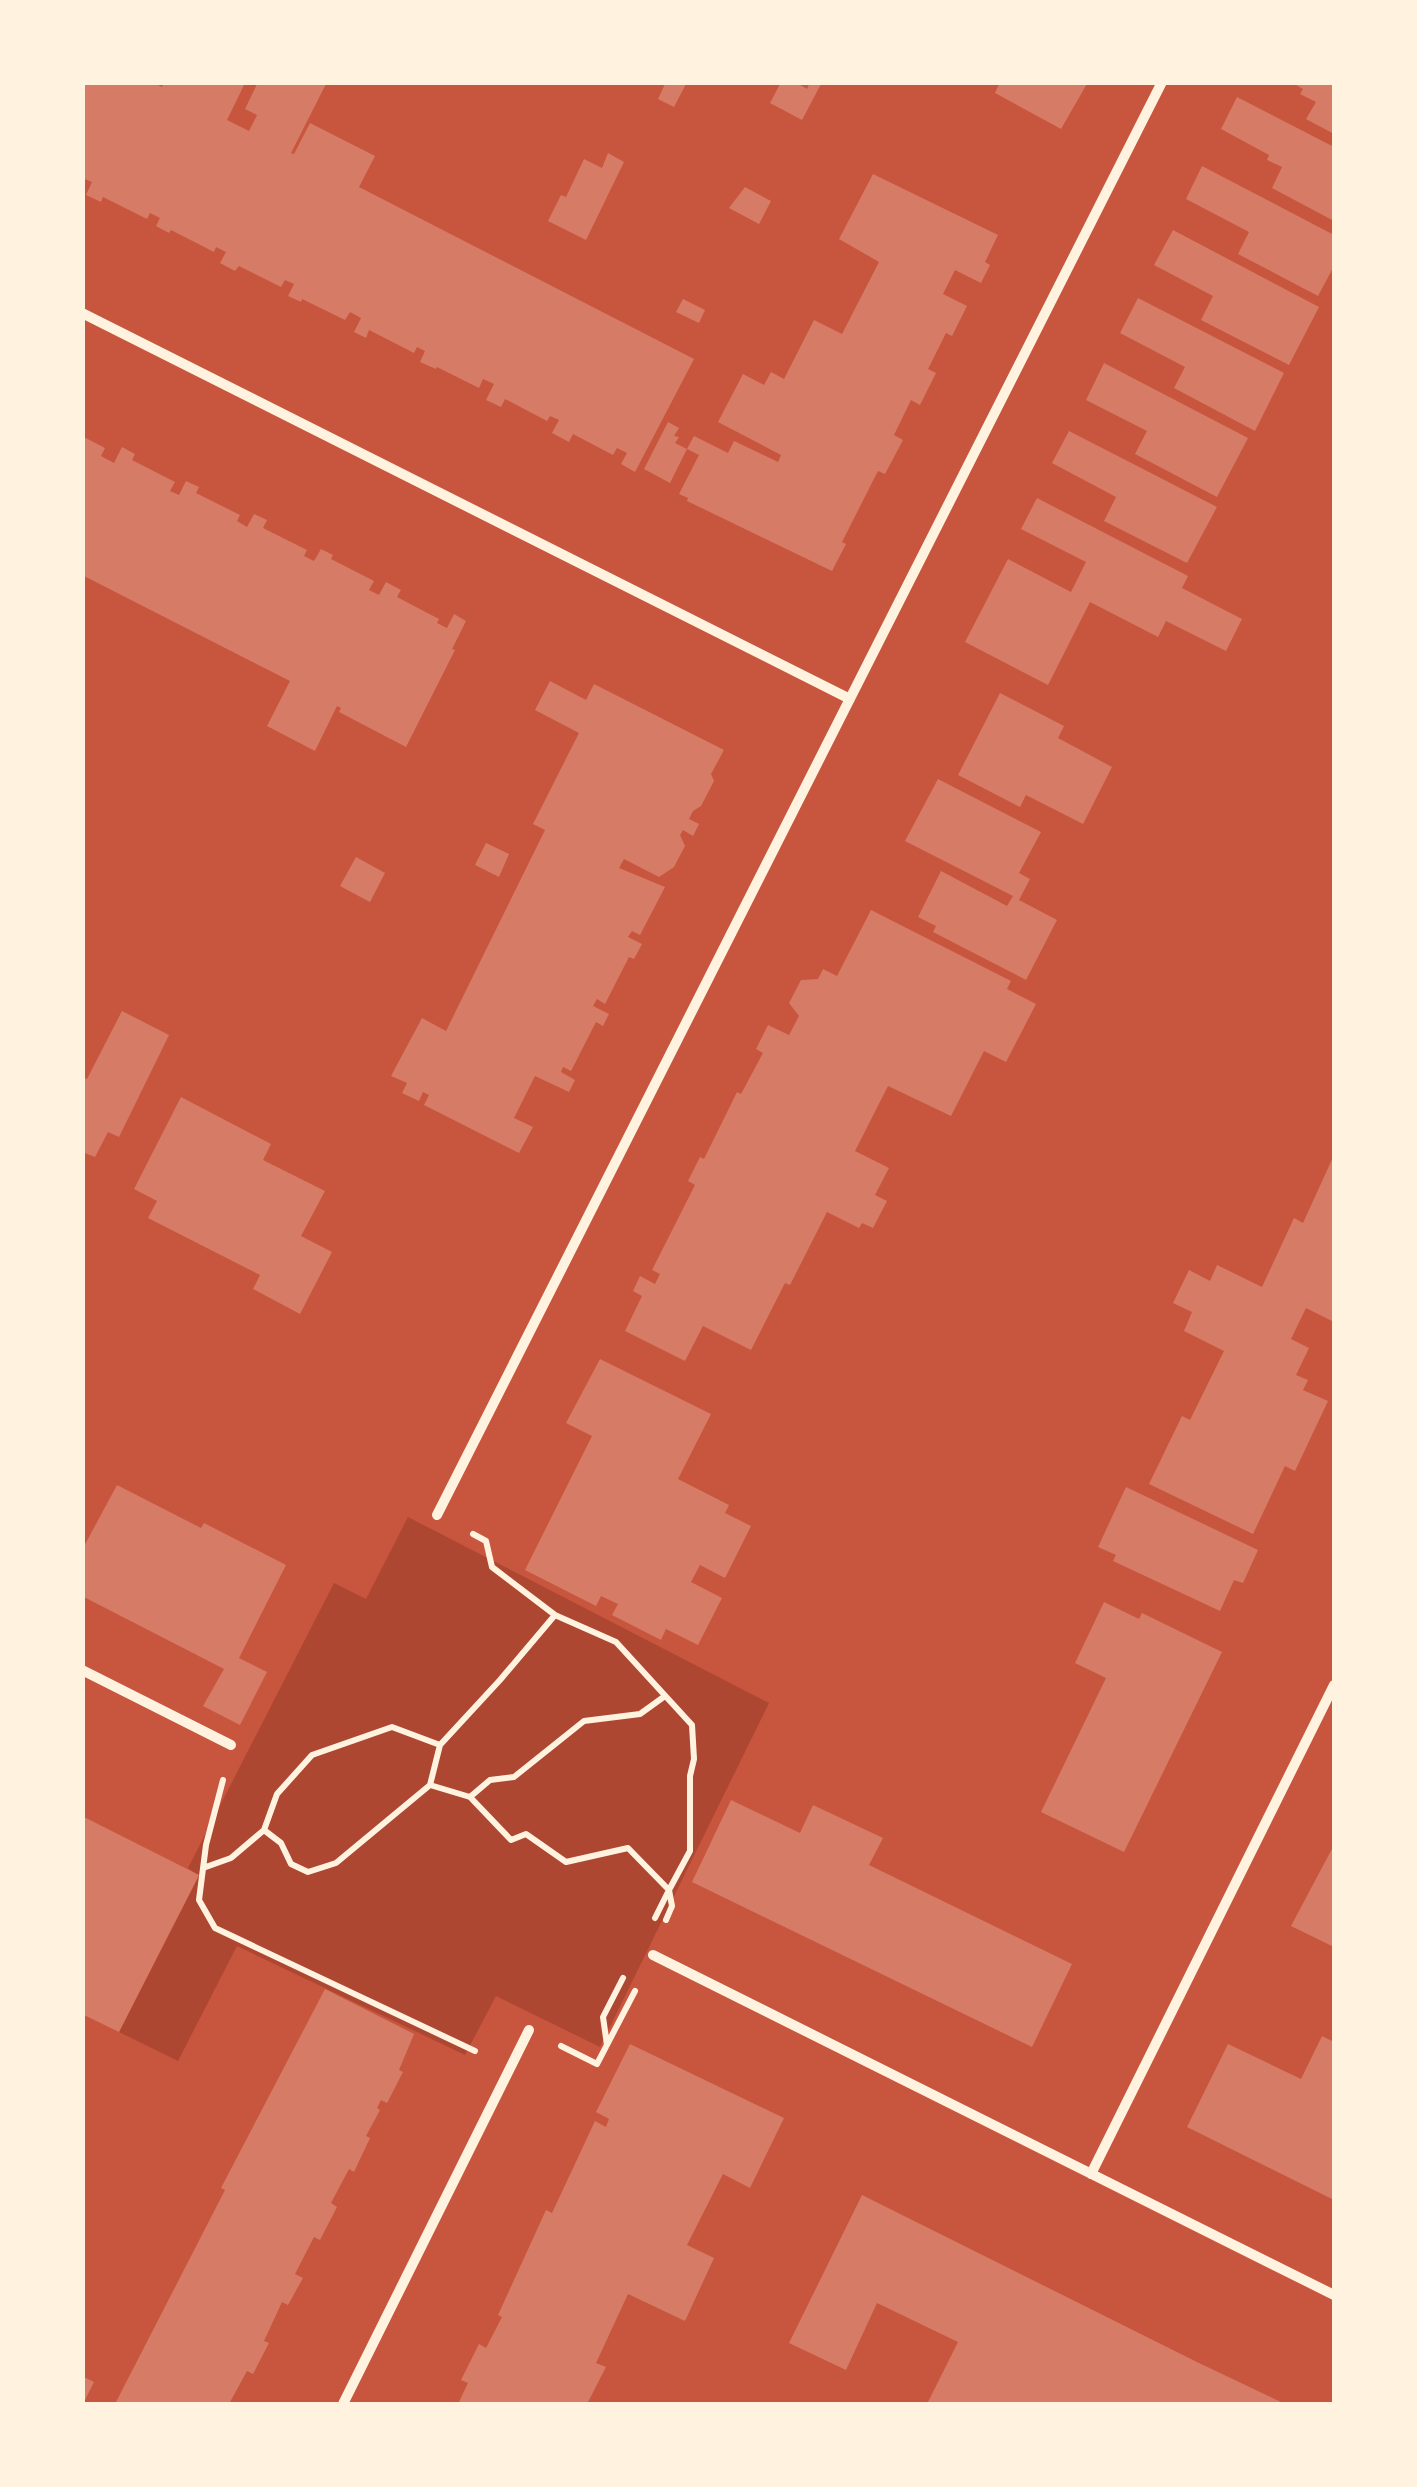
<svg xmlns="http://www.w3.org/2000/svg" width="1417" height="2487" font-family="'Fira Sans Condensed',sans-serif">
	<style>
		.green { fill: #ae4732 }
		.building { fill: #d67c66 }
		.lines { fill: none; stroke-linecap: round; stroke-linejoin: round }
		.path { stroke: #fff3e0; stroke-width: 6 }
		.minor { stroke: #fff3e0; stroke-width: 10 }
	</style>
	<rect width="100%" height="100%" fill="#c8553d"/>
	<path class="green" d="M408,1517L769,1703L600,2047L496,1996L465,2055L237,1946L178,2061L119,2032L199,1876L188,1868L334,1583L366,1599Z"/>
	<path class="building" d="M82,82H152L162,87L164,82H240L244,85L227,120L249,131L257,115L245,109L258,82L326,84L291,153L294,154L310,123L375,156L359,187L694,359L635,472L621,464L627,453L617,448L613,455L573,434L569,442L552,433L559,420L550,416L547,421L505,399L501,407L486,400L494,384L483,379L479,388L437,367L436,369L420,362L425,351L417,347L414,353L369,330L366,338L354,332L361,318L350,312L345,320L302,299L301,302L288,296L294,284L285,280L281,287L239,266L235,271L220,263L226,252L216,247L214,252L171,230L169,233L156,226L160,218L150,213L147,219L103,197L101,202L86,195L92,182L82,178Z
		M666,82H687L674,107L658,99Z
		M781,82H795L807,89L810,82L821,84L802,120L770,103Z
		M1000,82H1088L1061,129L995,93Z
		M1291,82H1334V134L1306,119L1316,102L1300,94L1303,89Z
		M1237,97L1334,147V221L1272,188L1282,167L1267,160L1269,155L1221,129Z
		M608,153L624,162L586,240L548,221L561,195L566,197L584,159L602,168Z
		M1202,166L1334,235V266L1318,296L1238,254L1249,232L1186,199Z
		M873,174L998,235L985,262L990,265L981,283L955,270L943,294L967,306L952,336L946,333L928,369L936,373L920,405L911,400L894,435L903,440L885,474L878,471L842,542L846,544L832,571L687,501L688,498L679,494L699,455L687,449L670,483L644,469L668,422L679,428L674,436L679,437L675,443L687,449L694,436L728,453L734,441L778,462L781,455L718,422L743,374L764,385L771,372L784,379L814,320L842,334L879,262L839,239Z
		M745,187L771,201L759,224L729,208Z
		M1173,230L1319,307L1289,365L1201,320L1213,296L1154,265Z
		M1138,298L1284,373L1255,431L1174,388L1185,367L1120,333Z
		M683,299L705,310L699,323L676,312Z
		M1104,363L1248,438L1217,497L1135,454L1147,431L1086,400Z
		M1069,431L1217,507L1187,563L1104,521L1116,497L1052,463Z
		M82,436L105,448L101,456L114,463L122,447L135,454L132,460L175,482L170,491L179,495L186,481L199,487L196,493L240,515L237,521L247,527L254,514L267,520L263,528L307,550L304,556L314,561L321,549L333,555L331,559L374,581L369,590L379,595L386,582L401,590L397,597L439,619L437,623L447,628L454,614L466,621L452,649L455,650L406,747L339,712L341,708L337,706L315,751L267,726L290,681L82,575Z
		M1037,498L1188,576L1182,588L1242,619L1226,651L1166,621L1158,637L1090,602L1048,685L965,642L1008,559L1071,592L1086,562L1021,529Z
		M550,681L586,700L594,684L724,750L711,774L714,781L701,806L693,811L689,819L699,824L693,836L683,830L680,835L685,846L674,867L659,877L624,859L619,868L665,887L640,935L632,931L628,937L642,944L634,959L629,957L605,1004L597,999L593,1006L609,1014L603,1026L596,1022L571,1071L563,1067L561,1072L575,1080L569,1092L535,1076L514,1118L533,1127L519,1153L424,1105L429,1095L423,1092L419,1101L402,1093L407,1083L391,1076L422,1018L446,1031L545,830L533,824L579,733L535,710Z
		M1000,693L1064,726L1058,738L1112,767L1083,824L1026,795L1020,807L958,775Z
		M938,779L1041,832L1019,873L1030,879L1019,900L1057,920L1026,980L933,932L936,926L918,917L941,871L1007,906L1013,896L905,841Z
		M486,843L509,854L499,877L475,865Z
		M356,857L385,873L370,902L340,886Z
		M871,910L1011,981L1007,989L1036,1004L1006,1062L984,1051L951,1116L888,1086L855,1151L889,1168L875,1195L887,1201L873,1228L862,1223L859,1228L827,1212L790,1285L785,1283L751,1350L703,1326L685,1361L625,1331L642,1296L633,1291L640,1276L655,1284L660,1274L652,1270L695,1185L688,1181L700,1157L704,1159L737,1092L741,1094L763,1053L756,1049L768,1025L789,1035L799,1016L789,1003L801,980L818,979L823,969L837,976Z
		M122,1011L169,1035L119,1137L108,1132L95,1157L82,1152V1077L87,1079Z
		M181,1097L271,1144L263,1160L325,1191L301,1236L332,1252L300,1314L253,1289L260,1275L148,1218L157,1201L134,1189Z
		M1334,1155V1322L1306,1308L1291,1339L1309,1348L1296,1375L1308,1380L1303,1390L1328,1401L1295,1471L1285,1466L1253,1534L1149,1484L1182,1416L1190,1420L1224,1351L1184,1331L1192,1312L1173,1303L1189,1270L1210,1281L1217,1265L1262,1287L1294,1218L1303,1223Z
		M600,1359L711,1414L678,1479L729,1505L725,1513L751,1526L725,1578L700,1565L691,1582L722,1598L698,1645L666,1629L661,1640L612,1615L618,1604L601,1596L596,1606L525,1570L592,1436L566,1423Z
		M117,1485L201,1528L204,1523L286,1565L239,1658L267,1672L240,1725L203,1706L224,1669L82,1596V1550Z
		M1126,1487L1258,1550L1243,1583L1234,1580L1220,1611L1113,1561L1116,1555L1098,1547Z
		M1104,1602L1139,1619L1142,1613L1222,1652L1124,1852L1041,1812L1106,1678L1075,1663Z
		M731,1800L800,1833L813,1805L883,1838L869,1865L1072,1964L1032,2047L692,1882Z
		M82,1816L199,1875L119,2032L82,2014Z
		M1334,1845V1947L1291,1926Z
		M325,1989L414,2034L399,2070L403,2072L387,2103L381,2100L377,2108L380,2110L366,2136L370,2138L354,2172L349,2169L331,2203L337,2207L320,2240L314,2237L295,2274L303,2278L288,2305L282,2302L264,2341L269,2343L253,2374L247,2371L229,2404H115L225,2190L221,2188Z
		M1322,2036L1334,2042V2200L1187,2127L1228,2044L1301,2079Z
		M630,2044L784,2118L750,2188L723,2174L687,2245L714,2258L685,2321L628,2294L596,2363L606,2367L587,2404H458L468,2383L461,2380L479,2344L486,2348L502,2317L498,2315L546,2210L552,2213L595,2121L606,2127L609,2119L596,2112Z
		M862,2195L1199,2363L1285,2404H927L958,2342L877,2303L846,2370L789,2343Z
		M82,2376L94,2382L83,2404H82Z"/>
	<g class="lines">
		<path class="path" d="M473,1534L486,1541L492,1567L555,1615L616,1642L692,1725L694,1759L690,1776V1851L669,1890L672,1906L666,1920
			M223,1780L206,1845L199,1900L215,1928L475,2051
			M430,1785L440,1745L500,1680L555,1615
			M470,1797L490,1780L514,1777L584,1721L640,1714L665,1696
			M264,1830L277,1794L312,1755L392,1727L440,1745
			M203,1868L231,1858L264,1830L281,1843L291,1864L308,1872L336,1863L430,1785L470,1797L511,1840L526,1834L566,1862L628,1848L669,1890L655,1918
			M607,2045L603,2017L623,1978
			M561,2046L597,2064L635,1991"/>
		<path class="minor" d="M82,313L850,699
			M437,1515L1162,82
			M82,1670L231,1745
			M653,1955L1334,2295
			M1091,2174L1334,1685
			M343,2404L529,2030"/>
	</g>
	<rect width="1417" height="2487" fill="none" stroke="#fff3e0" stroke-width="170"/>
</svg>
